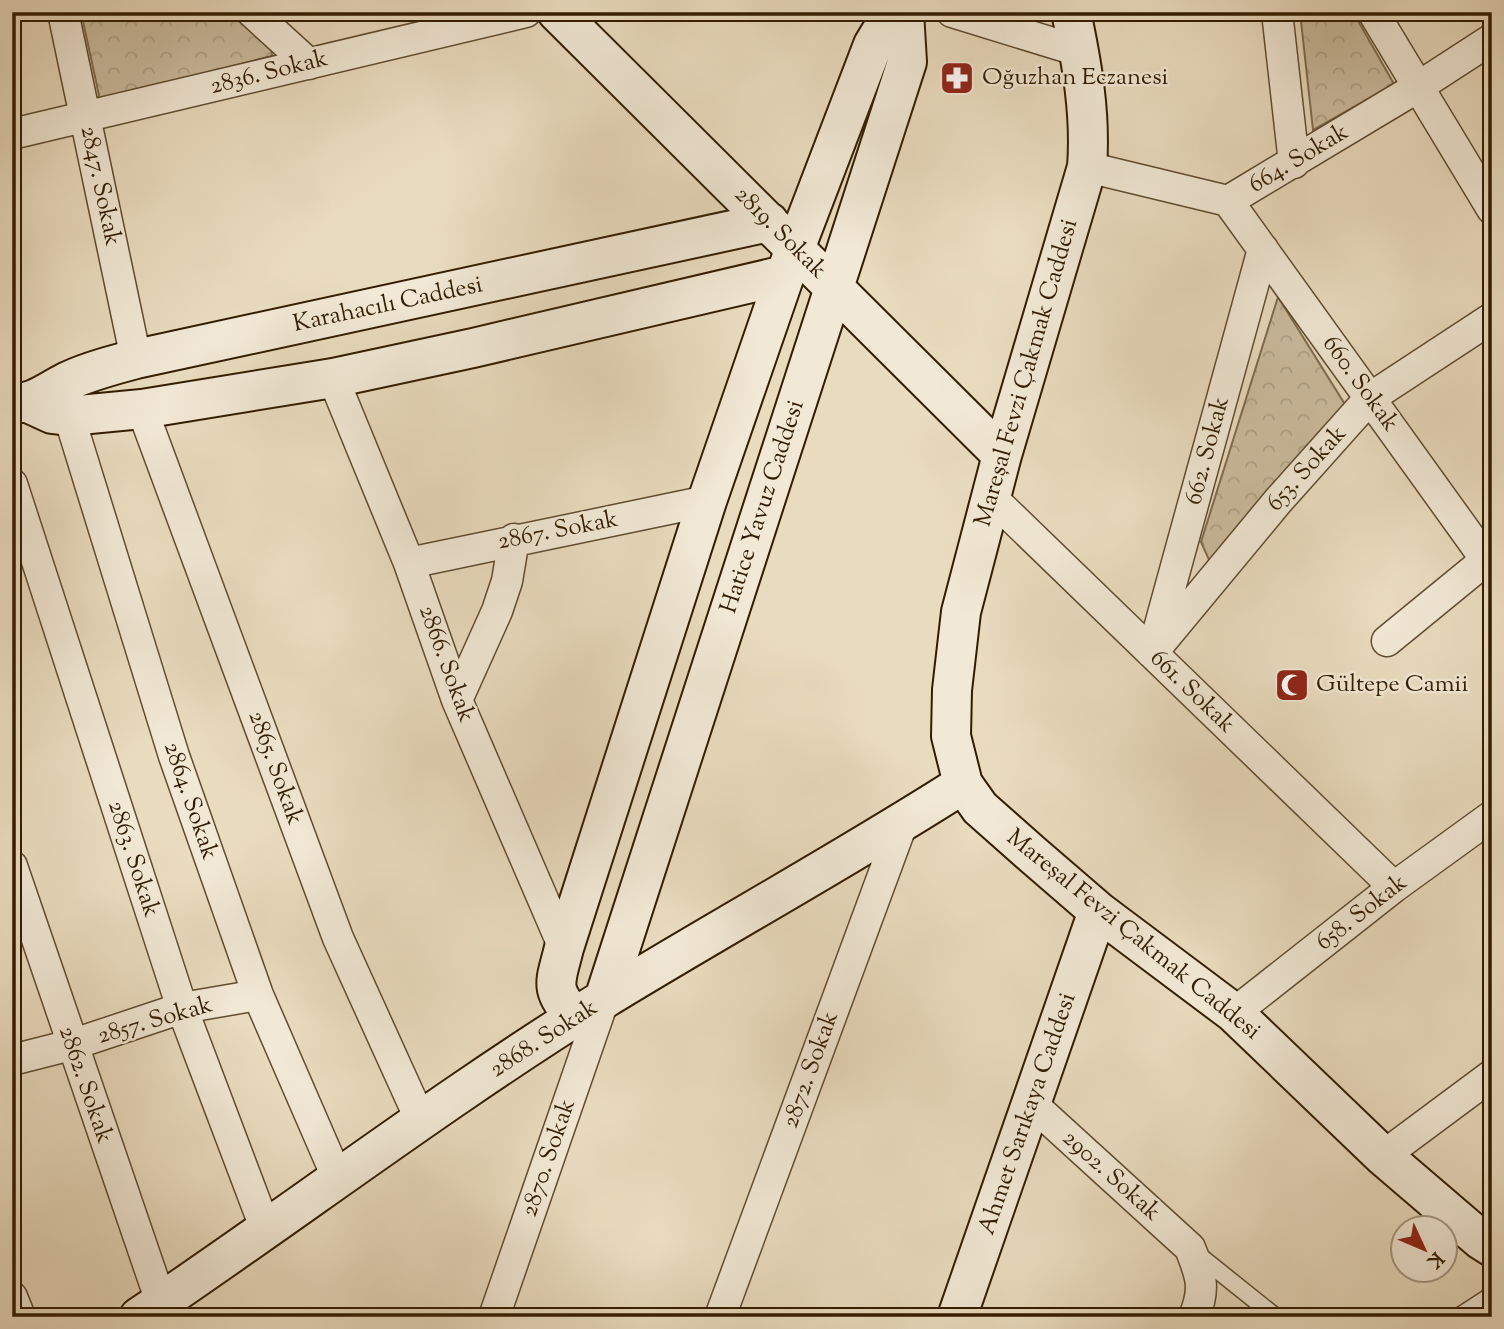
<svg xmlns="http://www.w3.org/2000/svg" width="1504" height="1329" font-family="'Sorts Mill Goudy',serif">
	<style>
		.park { fill: url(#park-crowns); stroke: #7e6c4f; stroke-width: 2 }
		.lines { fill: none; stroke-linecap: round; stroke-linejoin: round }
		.lane-casing { stroke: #604c30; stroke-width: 19 }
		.street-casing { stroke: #604c30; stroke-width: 33 }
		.secondary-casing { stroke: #331d00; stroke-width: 42 }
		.lane { stroke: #f1e8d5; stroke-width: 16 }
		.street { stroke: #f1e8d5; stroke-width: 30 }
		.secondary { stroke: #f1e8d5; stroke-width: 38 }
		.labels { text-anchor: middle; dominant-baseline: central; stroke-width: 5; stroke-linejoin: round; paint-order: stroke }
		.street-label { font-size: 24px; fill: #331d00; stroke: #f1e8d5 }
		.poi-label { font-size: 24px; fill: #331d00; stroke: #f1e8d5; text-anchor: start }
	</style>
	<defs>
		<pattern id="park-crowns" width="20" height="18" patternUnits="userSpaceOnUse" patternTransform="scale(1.75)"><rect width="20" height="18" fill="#cabb9e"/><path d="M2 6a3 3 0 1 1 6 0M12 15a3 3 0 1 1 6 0" fill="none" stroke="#aea086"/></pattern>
	</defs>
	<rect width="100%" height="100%" fill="#e9dbbe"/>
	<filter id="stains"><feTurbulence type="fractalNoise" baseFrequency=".00286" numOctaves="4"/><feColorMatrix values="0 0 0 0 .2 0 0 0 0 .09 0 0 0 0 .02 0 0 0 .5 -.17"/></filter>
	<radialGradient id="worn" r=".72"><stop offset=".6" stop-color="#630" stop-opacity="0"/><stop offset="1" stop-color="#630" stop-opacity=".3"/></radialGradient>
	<path class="park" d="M81,12H236L271,44L272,56L100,100Z
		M1300,12H1353L1394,84L1313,130Z
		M1278,297L1346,406L1210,562L1201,542Z"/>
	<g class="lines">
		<g class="lane-casing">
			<path id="lane" d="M1196,1253L1276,1317
				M1458,1317L1492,1295"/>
		</g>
		<g class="street-casing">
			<path id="street" d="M63,12L136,359
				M252,12L309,64
				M952,12L1079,51
				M1277,12L1294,163
				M1373,12L1492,209
				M12,134L526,12
				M1087,167L1228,201L1418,87L1492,39
				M1228,201L1492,568
				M333,378L409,563L457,700L564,948
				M142,409L338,938L421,1121
				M69,416L174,756L258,995L337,1177
				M12,484L182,1008L266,1230
				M990,496L1394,887
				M409,563L707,501
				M1387,641L1492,555
				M1155,643L1263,249
				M1152,653L1278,501L1370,398L1492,318
				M457,700L497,611L507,581L514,539
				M12,866L161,1302
				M1234,1013L1394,887L1492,816
				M12,1060L71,1045L182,1008L258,995
				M1032,1104L1190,1248C1201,1276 1206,1288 1194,1317
				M1383,1156L1492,1075
				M12,1297L20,1317
				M494,1317L604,999
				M720,1317L902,824"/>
		</g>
		<g class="secondary-casing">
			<path id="secondary" d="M557,12L1002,455
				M1071,12C1082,63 1091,115 1087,167L1002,455L961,612L952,690L951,736L963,784L980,808L1032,854L1098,911L1234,1013L1383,1156L1481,1240L1492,1247
				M28,403L52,414L69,416L142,409L333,378L473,348L785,275
				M12,404C35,403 48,391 68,381C90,371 113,365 136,359L769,222
				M604,999L907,62L904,12
				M575,1018C549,987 555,985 564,948L707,501L785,275L873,45L893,12
				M139,1317C295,1212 444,1098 604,999C723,926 846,859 963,784
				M957,1317L1098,911"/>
		</g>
		<use href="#lane" class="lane"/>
		<use href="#street" class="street"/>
		<use href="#secondary" class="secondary"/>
	</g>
	<defs>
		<g id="pharmacy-square" transform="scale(1.75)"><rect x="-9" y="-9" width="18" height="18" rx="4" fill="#8f2418" stroke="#f1e8d5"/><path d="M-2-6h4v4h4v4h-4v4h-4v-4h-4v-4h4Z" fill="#fff"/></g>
		<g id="mosque-square" transform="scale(1.75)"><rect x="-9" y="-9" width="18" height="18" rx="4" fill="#8f2418" stroke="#f1e8d5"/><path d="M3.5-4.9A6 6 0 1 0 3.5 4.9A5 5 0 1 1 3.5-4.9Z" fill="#fff"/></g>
	</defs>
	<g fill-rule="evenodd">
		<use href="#pharmacy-square" x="957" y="78"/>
		<use href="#mosque-square" x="1292" y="685"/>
	</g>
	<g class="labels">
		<g class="street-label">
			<text transform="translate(269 73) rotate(-14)">2836. Sokak</text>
			<text transform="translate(1299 159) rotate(-31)">664. Sokak</text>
			<text transform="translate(100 186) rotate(78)">2847. Sokak</text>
			<text transform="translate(780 233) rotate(45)">2819. Sokak</text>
			<text transform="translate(388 305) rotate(-12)">Karahacılı Caddesi</text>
			<text transform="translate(1027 373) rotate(-74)">Mareşal Fevzi Çakmak Caddesi</text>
			<text transform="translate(1360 384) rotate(54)">660. Sokak</text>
			<text transform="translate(1208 451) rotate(-75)">662. Sokak</text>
			<text transform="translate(1307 469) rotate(-48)">653. Sokak</text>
			<text transform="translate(763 507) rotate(-72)">Hatice Yavuz Caddesi</text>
			<text transform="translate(558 531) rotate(-11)">2867. Sokak</text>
			<text transform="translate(446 664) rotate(70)">2866. Sokak</text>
			<text transform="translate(1192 692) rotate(44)">661. Sokak</text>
			<text transform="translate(275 768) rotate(70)">2865. Sokak</text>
			<text transform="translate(190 801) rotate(71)">2864. Sokak</text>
			<text transform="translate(133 859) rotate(72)">2863. Sokak</text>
			<text transform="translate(1362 913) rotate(-38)">658. Sokak</text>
			<text transform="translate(1133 935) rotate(39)">Mareşal Fevzi Çakmak Caddesi</text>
			<text transform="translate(155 1021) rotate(-16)">2857. Sokak</text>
			<text transform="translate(544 1039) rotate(-33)">2868. Sokak</text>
			<text transform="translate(811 1070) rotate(-70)">2872. Sokak</text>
			<text transform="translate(85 1085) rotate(71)">2862. Sokak</text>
			<text transform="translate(1028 1114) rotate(-71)">Ahmet Sarıkaya Caddesi</text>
			<text transform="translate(549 1158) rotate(-71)">2870. Sokak</text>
			<text transform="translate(1111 1176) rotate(42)">2902. Sokak</text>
		</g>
		<g class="poi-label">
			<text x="982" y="78">Oğuzhan Eczanesi</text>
			<text x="1316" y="685">Gültepe Camii</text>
		</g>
	</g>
	<rect width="1504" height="1329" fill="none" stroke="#e9dbbe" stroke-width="42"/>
	<rect x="14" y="14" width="1476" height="1301" fill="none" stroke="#331d00" stroke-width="3.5"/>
	<rect x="21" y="21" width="1462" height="1287" fill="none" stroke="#331d00" stroke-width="2"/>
	<g transform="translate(1424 1249) rotate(134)"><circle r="33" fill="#f1e8d5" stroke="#a59780" stroke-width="2"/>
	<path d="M0-5L12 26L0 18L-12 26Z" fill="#8f2418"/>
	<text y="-10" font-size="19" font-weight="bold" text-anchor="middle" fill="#331d00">K</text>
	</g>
	<rect width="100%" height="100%" filter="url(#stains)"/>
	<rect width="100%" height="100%" fill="url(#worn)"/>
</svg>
